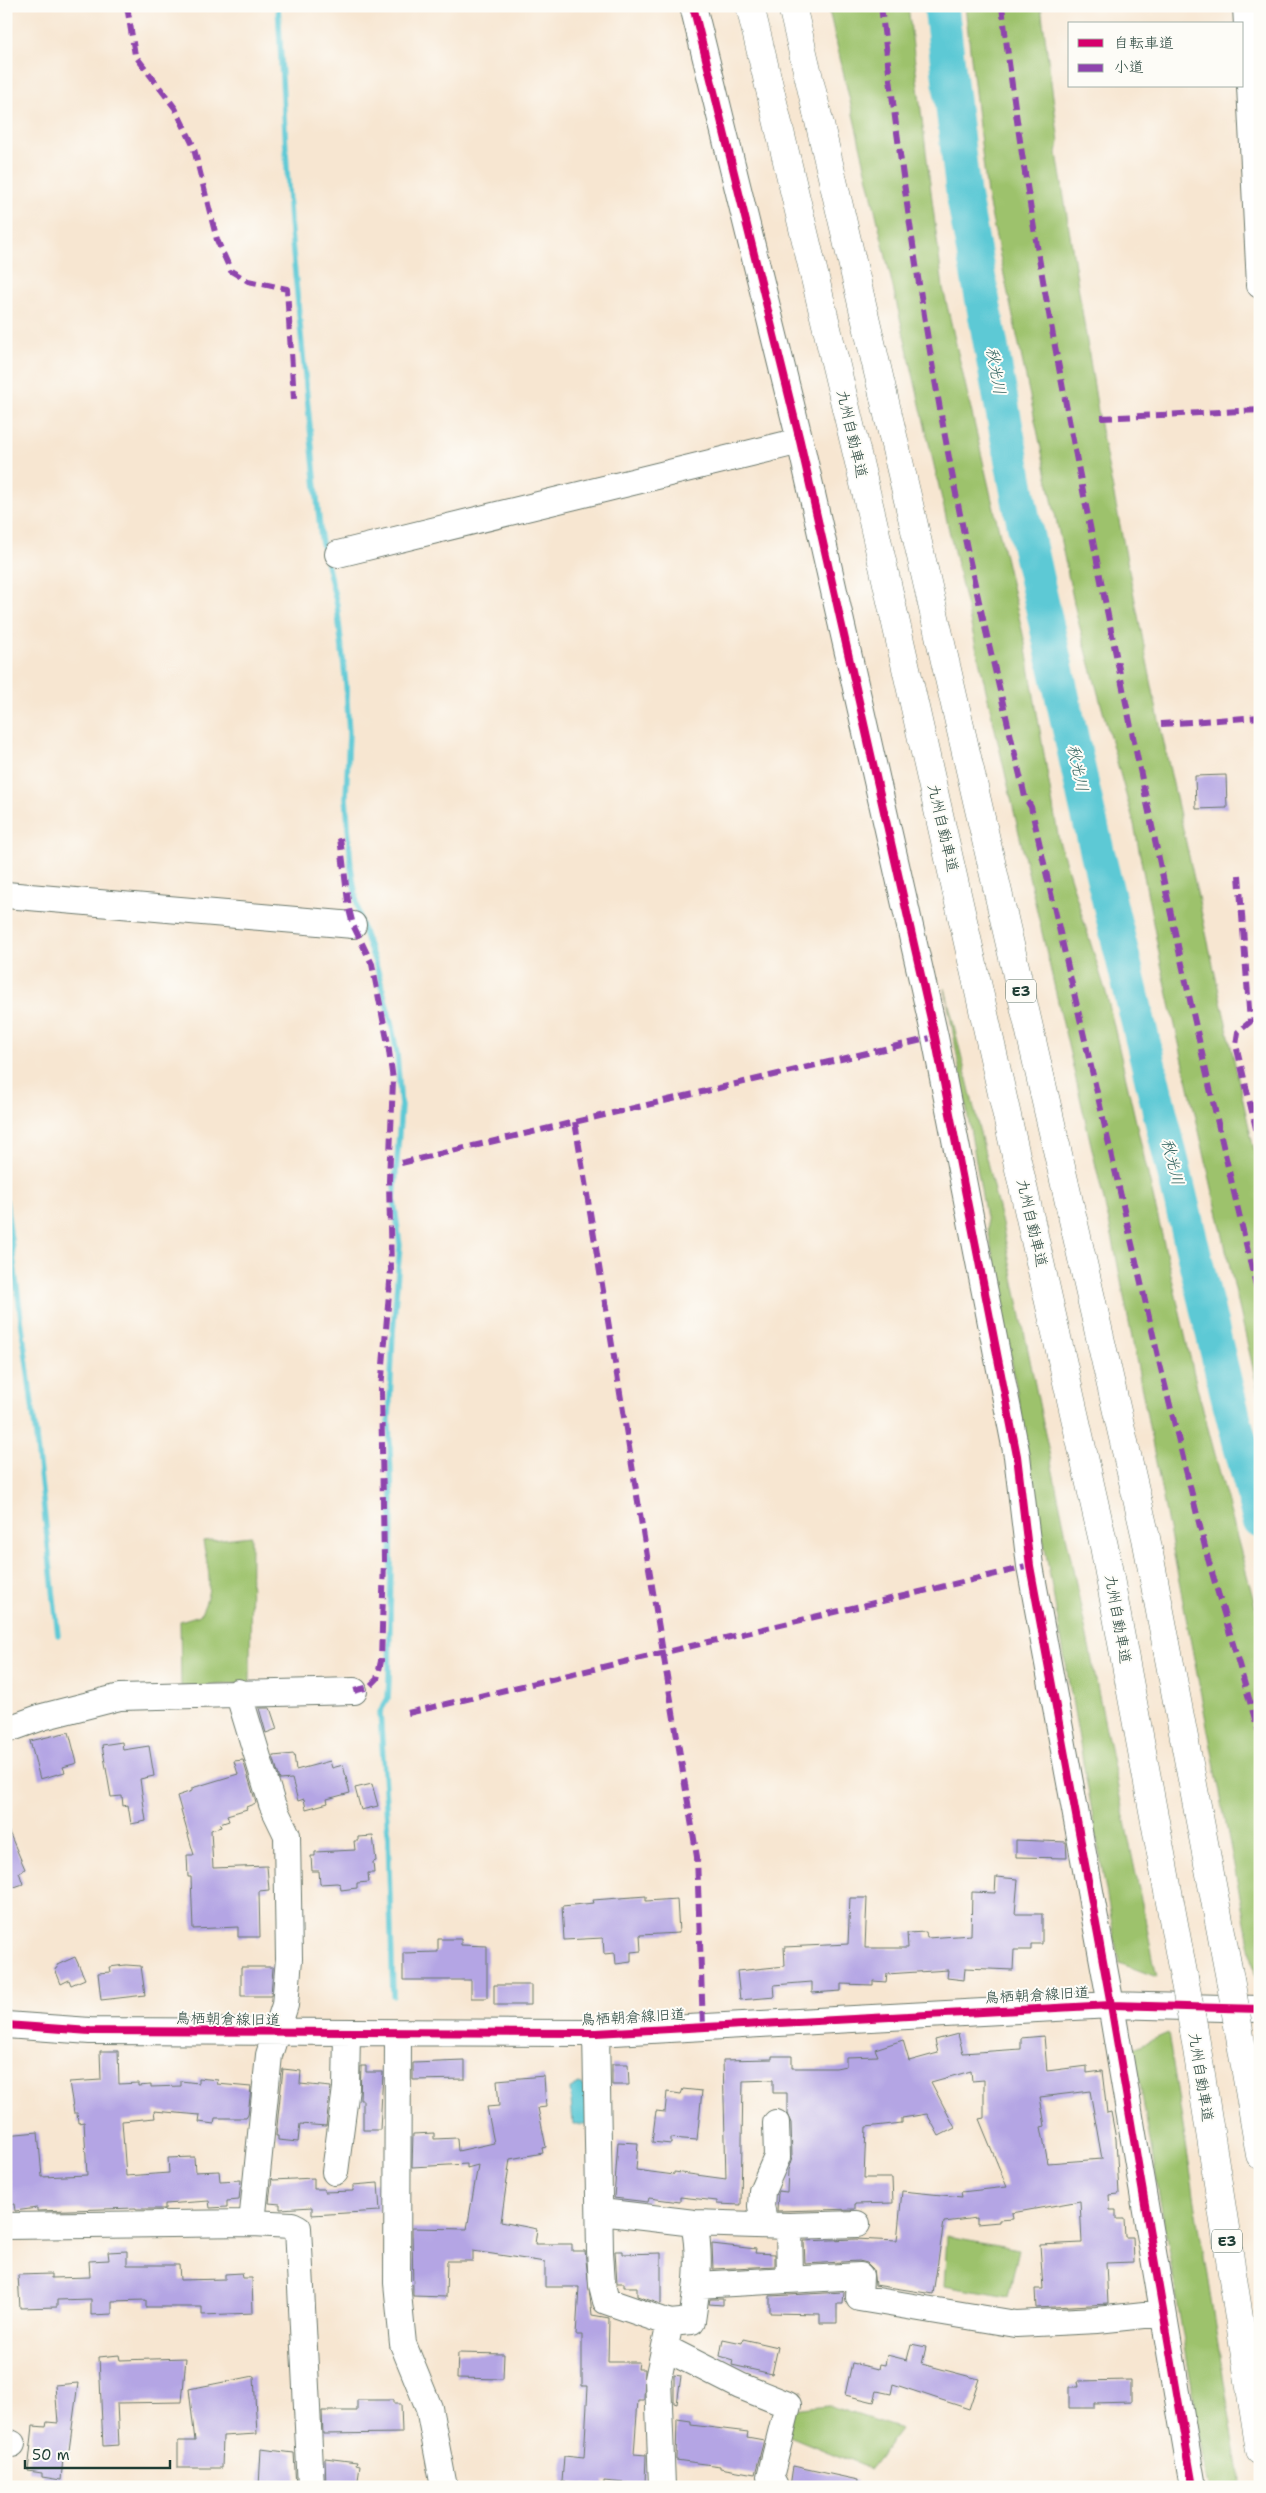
<svg xmlns="http://www.w3.org/2000/svg" width="1266" height="2493" font-family="'Shantell Sans','Klee One',sans-serif">
	<style>
		.green { fill: #9dc26c; stroke: #5e8050 }
		.water { fill: #5dc9d5; stroke: #3e8384 }
		.lines { fill: none; stroke-linecap: round; stroke-linejoin: round }
		.stream { stroke: #5dc9d5; stroke-width: 5.5 }
		.river { stroke: #5dc9d5; stroke-width: 35 }
		.building { fill: #b4a5e4; fill-rule: evenodd }
		.minor-casing { stroke: #6b786b; stroke-width: 28 }
		.highway-casing { stroke: #6b786b; stroke-width: 29 }
		.minor { stroke: #fff; stroke-width: 26 }
		.highway { stroke: #fff; stroke-width: 28 }
		.highway-bridge-casing { stroke: #6b786b; stroke-width: 29; stroke-linecap: butt }
		.highway-bridge { stroke: #fff; stroke-width: 28 }
		.quiet { stroke: #8e44ad; stroke-width: 6; stroke-dasharray: 12 6; stroke-linecap: butt }
		.cycleway-casing { stroke: #fdfcf7; stroke-width: 11 }
		.cycleway { stroke: #d6006c; stroke-width: 8 }
		.labels { text-anchor: middle; dominant-baseline: central; stroke-width: 4; stroke-linejoin: round; paint-order: stroke }
		.shield { fill: #fdfcf7; stroke: #62766e; stroke-width: 1 }
		.shield-label { font-size: 14px; font-weight: bold; fill: #1f3d34 }
		.street-label { font-size: 15px; fill: #1f3d34; stroke: #fdfcf7 }
		.water-label { font-size: 16px; font-style: italic; fill: #2e605c; stroke: #fdfcf7 }
	</style>
	<rect width="100%" height="100%" fill="#fdfcf7"/>
	<filter id="ink" filterUnits="userSpaceOnUse"><feTurbulence type="fractalNoise" baseFrequency=".02" numOctaves="2"/><feDisplacementMap in="SourceGraphic" scale="10" xChannelSelector="R" yChannelSelector="G"/><feConvolveMatrix kernelMatrix="1 2 1 2 8 2 1 2 1" color-interpolation-filters="sRGB"/></filter>
	<filter id="wash" filterUnits="userSpaceOnUse"><feTurbulence type="fractalNoise" baseFrequency=".0096" numOctaves="4" result="noise"/><feDisplacementMap in="SourceGraphic" scale="20" xChannelSelector="R" yChannelSelector="G"/><feGaussianBlur stdDeviation="1.12" result="paint"/><feColorMatrix in="noise" values="0 0 0 0 0 0 0 0 0 0 0 0 0 0 0 0 0 1.4 0 .05"/><feComposite in="paint" operator="in"/></filter>
	<g filter="url(#wash)">
		<rect width="100%" height="100%" fill="#f7e6d1"/>
		<path class="green" d="M828,6H908L943,288L1025,643L1059,841L1107,996L1196,1383L1260,1624V1978L1256,1979L1113,1240Z
			M965,6H1041L1059,142L1057,153L1101,430L1158,716L1260,1177V1399L1161,964L1134,824L1077,617L987,195Z
			M945,988L1002,1224L1157,1977L1119,1963Z
			M251,1536L250,1683L181,1687L180,1621L200,1615C215,1588 208,1570 203,1541Z
			M1168,2033L1241,2487H1209L1134,2048Z
			M947,2236L1019,2249L1008,2297L944,2286Z
			M827,2405L901,2429L870,2469L787,2435L793,2409Z"/>
		<path class="water" d="M579,2084L588,2087V2124H573L570,2088Z"/>
		<g class="lines">
			<path class="stream" d="M278,6L290,222L321,539L337,605L346,685L349,734L346,797L351,867L360,921L378,971L391,1022L397,1054L401,1107L394,1200L400,1245L393,1333L389,1421L392,1506L389,1680L388,1698L380,1712L388,1835L393,1995
				M6,1201L35,1428L58,1635"/>
			<path class="river" d="M941,6L963,193L1020,505L1088,813L1227,1392L1260,1521"/>
		</g>
		<g id="blocks">
			<path class="building" d="M1226,775L1227,808L1196,809L1195,776Z
				M259,1708H270L277,1729L266,1733Z
				M69,1732L77,1763L63,1767L65,1772L40,1779L30,1741Z
				M122,1742L123,1750L149,1746L154,1776L140,1779L146,1821L131,1824L128,1805L123,1806L122,1796L111,1797L102,1745Z
				M294,1754L296,1770L330,1761L332,1768L343,1765L350,1793L327,1799L328,1803L306,1809L304,1799L298,1801L292,1779L280,1780L273,1756Z
				M243,1760L256,1803L246,1807L247,1809L227,1815L229,1821L220,1824L221,1827L211,1830L213,1868L267,1866L269,1890L259,1891L260,1937H238V1927L193,1929L191,1877H188L187,1855H194L177,1796L192,1791V1788L238,1774L234,1761Z
				M372,1784L378,1806L361,1810L355,1788Z
				M6,1825L25,1869L19,1872L23,1884L6,1890Z
				M373,1836L376,1861L373,1862L374,1873H368L369,1882L357,1883V1888L341,1890L340,1884L337,1883L320,1884L319,1871H312L311,1856H315V1852L355,1850L354,1841H358V1837Z
				M1016,1840L1066,1842L1067,1858L1016,1857Z
				M996,1877L1018,1879L1015,1914H1042V1944H1031V1950H1014L1013,1970L965,1968L964,1980L947,1978L948,1970L887,1974L886,1982L873,1981V1985L841,1984V1991L812,1993V1982L774,1985L775,1997L740,2000L737,1971L785,1966L784,1947L848,1944L850,1898H867L865,1948H908L907,1933L926,1932L927,1938L971,1935L972,1892L995,1893Z
				M646,1896V1901L677,1899L679,1933L640,1935L641,1951L631,1952V1962L616,1964L615,1953L604,1954L603,1938L564,1940L562,1906L594,1903L593,1900Z
				M438,1939H461V1945L487,1946V1998H471V1980H403V1953L438,1952Z
				M75,1957L85,1979L71,1985L69,1980L61,1984L55,1969L58,1968L57,1965Z
				M126,1965L141,1966L145,1995L101,2000L98,1973L110,1972L109,1967Z
				M241,1967H273L271,1996H241Z
				M494,1985H531V2005H494Z
				M958,2034L963,2053L1021,2049V2038L1044,2036L1047,2071L1087,2066V2073L1102,2071L1107,2113L1111,2112L1116,2139L1119,2194L1109,2195L1110,2210H1116V2219H1124L1125,2237H1133L1134,2262L1106,2263L1108,2304L1036,2308L1035,2289H1043L1040,2245L1082,2243L1080,2201L1012,2213L1013,2219L999,2220V2222L977,2224V2218L944,2222L933,2294L875,2285L873,2269L867,2263L859,2261L805,2264L804,2241L855,2239L897,2241L902,2191L962,2197L961,2192L1007,2187L979,2119L984,2118V2080L972,2081L971,2071L931,2082L955,2128L939,2136L927,2114L902,2118V2123L866,2127L864,2178H892L893,2203L855,2204V2209L777,2211L778,2191L787,2192L788,2170L792,2157L791,2123L787,2114V2093H773V2080L743,2081L741,2205L717,2204V2201L680,2197V2202L649,2198L648,2202L614,2198L618,2142L638,2143L636,2170L674,2175V2172L726,2179L723,2060L772,2059V2056H792V2068H836L846,2066V2057L878,2056L875,2049L903,2040L909,2061L938,2053L935,2040ZM1090,2091L1102,2159L1048,2163L1041,2127L1045,2126L1040,2097Z
				M100,2051H118L119,2084L138,2083V2086L151,2085V2087L181,2086V2081L198,2083V2078L218,2080L217,2084L251,2087L248,2115L246,2118H215L214,2124L199,2122L200,2115L154,2111L155,2118L122,2121L126,2176L169,2173L168,2158L194,2157L195,2172L219,2171L220,2181L241,2180L239,2200L227,2201V2207L210,2208L209,2201L165,2204V2209H136V2208L37,2211V2208L15,2211L14,2204H6V2186H11L6,2161V2135L38,2132L42,2177L87,2175L84,2122L78,2123L77,2113H74L69,2082L101,2080Z
				M465,2061V2079L413,2080V2063Z
				M612,2064H628L629,2085H612Z
				M361,2066H366V2072H383L380,2130H363V2100H360Z
				M283,2069L301,2071L300,2084L331,2087L326,2126L300,2124L298,2142L278,2140V2136H276Z
				M544,2076L546,2107L538,2108L546,2147L542,2148L543,2153L510,2159L501,2222L537,2229L535,2244H572V2251H585L592,2315L609,2318L608,2362H639L638,2369H645L644,2400H638L634,2454L646,2455L645,2485L604,2481V2486L562,2482L564,2456L584,2458L588,2386H582V2335H576L579,2287H545V2262L473,2251V2261H447L446,2297L413,2296L412,2228L467,2229L478,2165L467,2168V2164L412,2167L413,2134L434,2133V2139L457,2138L458,2151L494,2143L487,2107L499,2106L497,2080Z
				M683,2089L702,2091L697,2140L671,2138V2144L652,2142L656,2111L665,2112L667,2092L681,2094Z
				M272,2178L273,2180L314,2178V2189H324V2192L353,2191V2185L378,2183L380,2211L312,2215V2207L280,2209V2204L269,2203Z
				M712,2244L756,2249L755,2253L775,2254V2266L713,2269Z
				M127,2251V2265H179L180,2280L225,2279V2274L242,2273L243,2278H252L253,2313L202,2315V2307H146V2300L112,2301V2314L91,2315V2299L57,2300V2307L20,2308L18,2275L51,2274V2278L90,2277L89,2261L109,2260L108,2252Z
				M615,2251H622V2254L661,2253V2304L637,2296V2287H624V2283H617Z
				M844,2292L843,2304H837V2323H820V2314L770,2313V2296Z
				M710,2299H723V2305L709,2304Z
				M723,2339L742,2343L743,2339L778,2347L772,2374L732,2365L733,2360L720,2356Z
				M911,2344L926,2347L922,2364L979,2379L969,2409L893,2384L891,2394L877,2391L874,2402L845,2395L852,2363L879,2369L880,2364L885,2365L887,2355L907,2360Z
				M458,2353L504,2354L503,2379L457,2378Z
				M119,2355L120,2360L186,2358L182,2402L117,2403L119,2445L103,2446L99,2357Z
				M674,2375L681,2376L677,2404L674,2403Z
				M254,2376L257,2434L223,2436L222,2468H178V2441H195L189,2389Z
				M1131,2380V2402L1094,2403V2408H1069V2387H1079L1078,2381Z
				M78,2383L68,2458H63L61,2480L42,2477V2473L28,2471L33,2426L46,2427L47,2422L58,2423L55,2385Z
				M357,2400H394V2404H401L402,2433L323,2434L322,2411H357Z
				M677,2419L691,2421V2425L748,2432L747,2437L764,2440L755,2474L720,2468V2466L676,2460Z
				M261,2449L294,2453L296,2487H259Z
				M325,2458L357,2462L356,2465L360,2466L357,2487L326,2486Z
				M793,2466L858,2480L857,2487H790Z"/>
		</g>
	</g>
	<g filter="url(#ink)">
		<use href="#blocks" fill-opacity="0" stroke="#6b786b" stroke-width="1"/>
		<g class="lines">
			<g class="minor-casing">
				<path id="minor" d="M693,6L800,441L935,1037L1017,1456L1030,1566L1111,2005L1193,2487
					M1246,6L1260,285
					M338,554L800,441
					M6,895L353,925
					M238,1692L272,1804L287,1835L289,1959L285,2005L269,2055L252,2223
					M6,1730L42,1717L120,1697L354,1691
					M6,2025L90,2031L596,2033L1111,2005L1260,2009
					M398,2033L397,2283L403,2344L429,2408L444,2487
					M596,2033L600,2251L602,2285L606,2301L670,2323L658,2379L662,2486L660,2487
					M335,2172L346,2088L347,2033
					M601,2212L694,2223L789,2226L857,2224
					M765,2225L761,2206L762,2191L777,2157L776,2123
					M6,2226L252,2223L292,2225L298,2228L311,2487
					M789,2226L790,2279
					M697,2285L860,2276L859,2298L1016,2324L1097,2320L1163,2313
					M670,2323L692,2321C697,2288 701,2256 694,2223
					M665,2348L740,2386L788,2405L770,2477L775,2487
					M6,2441L12,2444"/>
			</g>
			<g class="highway-casing">
				<path id="highway" d="M750,6L872,517L1104,1546L1184,1978
					M792,6L912,517L1146,1538L1230,1979
					M1194,2030L1260,2451
					M1239,2031L1260,2155"/>
			</g>
			<use href="#minor" class="minor"/>
			<use href="#highway" class="highway"/>
			<g class="highway-bridge-casing">
				<path id="highway-bridge" d="M1184,1978L1194,2030
					M1230,1979L1239,2031"/>
			</g>
			<use href="#highway-bridge" class="highway-bridge"/>
			<path class="quiet" d="M127,6L135,55L175,108L193,145L217,240L231,271L248,281L287,289L294,399
				M881,6C903,190 930,372 968,553C986,634 1006,715 1025,797L1031,807L1160,1365L1208,1559L1260,1736
				M1002,6C1024,197 1062,387 1100,576C1149,819 1202,1061 1260,1302
				M1101,418L1260,410
				M1161,724L1260,717
				M340,838L349,909L353,925L372,964L388,1044L393,1080L389,1181L391,1270L381,1389L384,1560L381,1661L377,1679L369,1687L354,1691
				M1239,875L1250,1022L1238,1032L1236,1045L1260,1145
				M575,1122L697,1857L703,2027
				M401,1163L935,1037
				M408,1713L1030,1566"/>
			<g class="cycleway-casing">
				<path id="cycleway" d="M693,6L800,441L935,1037L1017,1456L1030,1566L1111,2005L1193,2487
					M6,2025L90,2031L596,2033L1111,2005L1260,2009"/>
			</g>
			<use href="#cycleway" class="cycleway"/>
		</g>
	</g>
	<g class="labels">
		<g class="shield">
			<rect x="1006" y="979.5" width="30" height="23" rx="4"/>
			<rect x="1212" y="2229.5" width="30" height="23" rx="4"/>
		</g>
		<g class="shield-label">
			<text x="1021" y="991">E3</text>
			<text x="1227" y="2241">E3</text>
		</g>
		<g class="street-label">
			<text transform="translate(852 434) rotate(77)">九州自動車道</text>
			<text transform="translate(943 828) rotate(77)">九州自動車道</text>
			<text transform="translate(1032 1223) rotate(77)">九州自動車道</text>
			<text transform="translate(1118 1619) rotate(80)">九州自動車道</text>
			<text transform="translate(1037 1995) rotate(-3)">鳥栖朝倉線旧道</text>
			<text transform="translate(633 2017) rotate(-3)">鳥栖朝倉線旧道</text>
			<text transform="translate(228 2019) rotate(1)">鳥栖朝倉線旧道</text>
			<text transform="translate(1201 2077) rotate(81)">九州自動車道</text>
		</g>
		<g class="water-label">
			<text transform="translate(996 371) rotate(80)">秋光川</text>
			<text transform="translate(1078 768) rotate(78)">秋光川</text>
			<text transform="translate(1173 1162) rotate(76)">秋光川</text>
		</g>
	</g>
	<rect width="1266" height="2493" fill="none" stroke="#fdfcf7" stroke-width="25"/>
	<rect x="1068" y="22" width="175" height="65" fill="#fdfcf7" stroke="#a4b0a9"/>
	<rect x="1078" y="39" width="25" height="8" fill="#d6006c" stroke="#a4b0a9"/>
	<text x="1114" y="48" font-size="15" fill="#1f3d34">自転車道</text>
	<rect x="1078" y="64" width="25" height="8" fill="#8e44ad" stroke="#a4b0a9"/>
	<text x="1114" y="72" font-size="15" fill="#1f3d34">小道</text>
	<path d="M25 2460v8h145v-8" fill="none" stroke="#1f3d34" stroke-width="2.5"/>
	<text x="32" y="2460" font-size="15" fill="#1f3d34" stroke="#fdfcf7" stroke-width="4" paint-order="stroke">50 m</text>
</svg>
